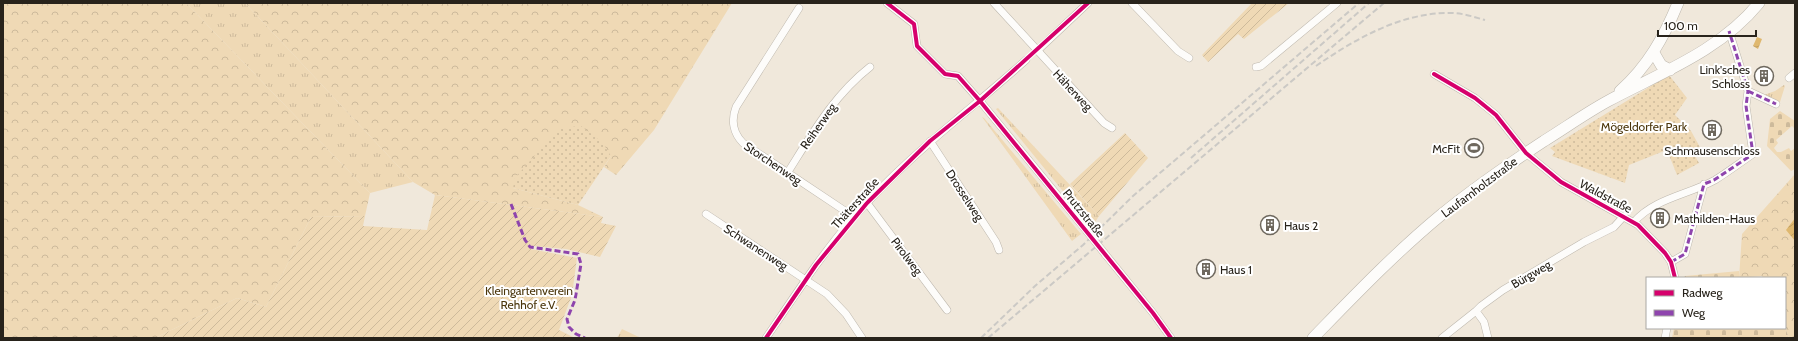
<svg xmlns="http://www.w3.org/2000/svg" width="1798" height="341" font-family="Cabin,sans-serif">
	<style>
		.grass { fill: url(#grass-tufts) }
		.forest { fill: url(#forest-crowns) }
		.cemetery { fill: url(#cemetery-stones) }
		.park { fill: url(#park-dots) }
		.garden { fill: url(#garden-furrows) }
		.pitch { fill: #efd9b5 }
		.water { fill: url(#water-waves) }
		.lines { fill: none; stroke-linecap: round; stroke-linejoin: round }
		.street-casing { stroke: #bdb7ad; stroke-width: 8 }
		.secondary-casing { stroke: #bdb7ad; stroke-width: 12 }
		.street { stroke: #fdfcfa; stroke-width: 7 }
		.secondary { stroke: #fdfcfa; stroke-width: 11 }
		.rail { stroke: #cbc9c5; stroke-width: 2; stroke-dasharray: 6 3; stroke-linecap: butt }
		.street-bridge-casing { stroke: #bdb7ad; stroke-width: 8; stroke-linecap: butt }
		.street-bridge { stroke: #fdfcfa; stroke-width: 7 }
		.quiet { stroke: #8e44ad; stroke-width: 3; stroke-dasharray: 6 3; stroke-linecap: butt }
		.cycleway-casing { stroke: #fff; stroke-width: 6 }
		.cycleway { stroke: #d6006c; stroke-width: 4 }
		.labels { text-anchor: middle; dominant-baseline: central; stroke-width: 4; stroke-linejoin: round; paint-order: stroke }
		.poi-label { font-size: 12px; fill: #28231b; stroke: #fff; text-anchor: start }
		.street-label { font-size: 12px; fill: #28231b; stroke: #fff }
		.park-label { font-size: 12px; fill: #4b360b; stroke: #fff }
	</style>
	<defs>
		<pattern id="grass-tufts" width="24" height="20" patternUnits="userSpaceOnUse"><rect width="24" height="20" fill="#efd9b5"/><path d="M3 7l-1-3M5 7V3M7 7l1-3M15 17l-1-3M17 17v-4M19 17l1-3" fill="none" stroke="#cdba9b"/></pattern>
		<pattern id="forest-crowns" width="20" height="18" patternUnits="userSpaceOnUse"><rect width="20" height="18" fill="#efd9b5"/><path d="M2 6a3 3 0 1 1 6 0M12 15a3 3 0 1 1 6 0" fill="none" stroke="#cdba9b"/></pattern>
		<pattern id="cemetery-stones" width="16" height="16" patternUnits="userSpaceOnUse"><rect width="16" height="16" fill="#efd9b5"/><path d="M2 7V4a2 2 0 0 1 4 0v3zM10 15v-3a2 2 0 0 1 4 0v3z" fill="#cdba9b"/></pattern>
		<pattern id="park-dots" width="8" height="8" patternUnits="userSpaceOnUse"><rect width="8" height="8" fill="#efd9b5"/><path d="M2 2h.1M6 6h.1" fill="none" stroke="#cdba9b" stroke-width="1.8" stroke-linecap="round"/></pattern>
		<pattern id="garden-furrows" width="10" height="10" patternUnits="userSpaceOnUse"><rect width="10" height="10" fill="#efd9b5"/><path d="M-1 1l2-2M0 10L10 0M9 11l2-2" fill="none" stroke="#cdba9b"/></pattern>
		<pattern id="water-waves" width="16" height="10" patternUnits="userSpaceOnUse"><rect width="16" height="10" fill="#dfb86f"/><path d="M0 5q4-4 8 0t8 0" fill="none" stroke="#bf9e60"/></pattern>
	</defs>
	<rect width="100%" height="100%" fill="#f0e8db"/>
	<path class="grass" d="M186,3H245L413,182L370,193Z
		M1784,85L1785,86L1780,102L1764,95L1775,91Z
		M998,108L1099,216L1092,227L996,109Z
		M982,117L984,118L1081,234L1072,241Z
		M622,329L641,338H617Z"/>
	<path class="forest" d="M3,3H186L370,193L365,216L311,217L266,307L237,298L155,338H3Z
		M245,3H732L654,130L616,175L604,167L611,156L513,188L578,205L603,217L435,195L413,182Z
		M1795,174V218L1787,230L1795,241V338H1789L1785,328V278H1763L1762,276L1739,278L1742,234Z"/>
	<path class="cemetery" d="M1780,111L1795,121V129L1792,126L1776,140L1778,143L1774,148L1777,152H1781L1789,148L1791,151L1795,148V169L1791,171L1767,146L1770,119Z
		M1739,271V278H1684L1685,276Z
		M1674,328H1785L1789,338H1672Z"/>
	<path class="park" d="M1669,75L1687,98L1675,115L1691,131L1701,149L1694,154L1699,163L1677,175L1669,155L1664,151L1629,165L1625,183L1552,156L1555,152L1550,148Z
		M581,126L602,142L611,156L578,205L513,188L515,178L559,128Z"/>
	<path class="garden" d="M1252,3H1289L1244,39L1238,34L1208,62L1202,55Z
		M1125,133L1148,158L1099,216L1070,184Z
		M435,195L603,217L601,223L616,226L600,257L566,249L533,246L531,249L577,258L572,295L559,330L575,338H155L237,298L266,307L311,217L365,216L363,226L427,230Z"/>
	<path class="pitch" d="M1639,114L1643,121L1624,131L1621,124Z"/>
	<path class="water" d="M1757,37L1762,39L1758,49L1753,46Z
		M1795,218V241L1786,230Z"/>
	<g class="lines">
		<g class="street-casing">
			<path id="street" d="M887,3L914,24L917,46L945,74L958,76L980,101L1086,230
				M994,3L1104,123L1112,128
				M1132,3L1178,51L1189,58
				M799,8L736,107C731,120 733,133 743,143L854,217
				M1037,51L1088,3
				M1256,67L1261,66L1337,3
				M1434,74L1475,98L1496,115L1526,153L1561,182L1638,225L1665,253L1671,262L1675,278
				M1789,78L1795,73
				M1748,91L1776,104
				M930,141L996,242L999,250
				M788,172C812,134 834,95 870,67
				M867,203L947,310
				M706,214L827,294L846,314L862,338
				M1634,222C1655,198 1688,195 1715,180C1728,172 1741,162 1753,154L1746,106L1748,91L1729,31
				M1105,254L1153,313L1171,338
				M1671,262L1685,254L1704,184
				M1476,311L1484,322L1488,338
				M766,338C794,297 821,255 853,218C905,158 968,112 1026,60
				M1442,338L1476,311L1481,306L1503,290L1584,242L1614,227L1624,216
				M1665,338L1667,328"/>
		</g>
		<g class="secondary-casing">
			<path id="secondary" d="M1654,53L1661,65L1670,70
				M1620,91C1648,66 1664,37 1678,3
				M1313,338C1354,296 1395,253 1441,215C1474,188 1509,164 1544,141C1565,128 1586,113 1608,101C1660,73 1720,51 1759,3"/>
		</g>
		<use href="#street" class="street"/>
		<use href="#secondary" class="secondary"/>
		<path class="rail" d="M1316,66C1355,39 1402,12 1451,13C1463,13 1474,17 1485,20
			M1191,158L1369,3
			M981,338L1035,286L1083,245L1133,196L1359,3
			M988,338L1384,3"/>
		<g class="street-bridge-casing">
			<path id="street-bridge" d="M1086,230L1105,254"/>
		</g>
		<use href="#street-bridge" class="street-bridge"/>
		<path class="quiet" d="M1748,91L1776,104
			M511,204L525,240L530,247L578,254L581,264L575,300L567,319L569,327L576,334L585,338
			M1671,262L1685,254L1704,184L1714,180L1753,154L1746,106L1748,91L1729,31"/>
		<g class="cycleway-casing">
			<path id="cycleway" d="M887,3L914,24L917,46L945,74L958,76L980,101L1153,313L1171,338
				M1434,74L1475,98L1496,115L1526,153L1561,182L1638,225L1665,253L1671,262L1675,278
				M766,338L816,265L867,203L930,141L980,101L1088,3"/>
		</g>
		<use href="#cycleway" class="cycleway"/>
	</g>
	<defs>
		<g id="building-ring" transform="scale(1)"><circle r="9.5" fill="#fff" stroke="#6e685e" stroke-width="1.5"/><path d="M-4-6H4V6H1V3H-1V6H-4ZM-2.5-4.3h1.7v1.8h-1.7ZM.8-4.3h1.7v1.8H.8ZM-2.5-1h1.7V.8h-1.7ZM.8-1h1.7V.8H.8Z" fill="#6e685e"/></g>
		<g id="stadium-ring" transform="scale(1)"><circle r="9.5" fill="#fff" stroke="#6e685e" stroke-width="1.5"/><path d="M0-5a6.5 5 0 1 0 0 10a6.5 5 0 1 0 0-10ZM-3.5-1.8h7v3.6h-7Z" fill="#6e685e"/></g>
	</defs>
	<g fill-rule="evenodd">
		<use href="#building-ring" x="1764" y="76"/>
		<use href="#building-ring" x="1712" y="130"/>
		<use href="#stadium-ring" x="1474" y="148"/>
		<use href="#building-ring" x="1660" y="218"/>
		<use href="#building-ring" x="1270" y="225"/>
		<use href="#building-ring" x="1206" y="269"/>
	</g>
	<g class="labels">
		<g class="poi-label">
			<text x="1750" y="69" text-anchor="end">Link'sches<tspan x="1750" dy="14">Schloss</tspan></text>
			<text x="1460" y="148" text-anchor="end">McFit</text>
			<text x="1712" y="150" text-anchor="middle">Schmausenschloss</text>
			<text x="1674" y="218">Mathilden-Haus</text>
			<text x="1284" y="225">Haus 2</text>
			<text x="1220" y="269">Haus 1</text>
		</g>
		<g class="street-label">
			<text transform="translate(1073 90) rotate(47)">Häherweg</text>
			<text transform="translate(818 126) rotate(-55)">Reiherweg</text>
			<text transform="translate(773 163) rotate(34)">Storchenweg</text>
			<text transform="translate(1479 187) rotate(-37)">Laufamholzstraße</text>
			<text transform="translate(965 195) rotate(57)">Drosselweg</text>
			<text transform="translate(1606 196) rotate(28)">Waldstraße</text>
			<text transform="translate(855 203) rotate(-48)">Thäterstraße</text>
			<text transform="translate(1084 213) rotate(51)">Prutzstraße</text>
			<text transform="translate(756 247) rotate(33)">Schwanenweg</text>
			<text transform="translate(907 256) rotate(53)">Pirolweg</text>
			<text transform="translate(1531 274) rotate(-30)">Bürgweg</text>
		</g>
		<g class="park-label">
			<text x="1644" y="126">Mögeldorfer Park</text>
			<text x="529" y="290">Kleingartenverein<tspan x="529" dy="14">Rehhof e.V.</tspan></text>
		</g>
	</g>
	<rect width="1798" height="341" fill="none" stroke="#28231b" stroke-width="8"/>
	<rect x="1646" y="277" width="140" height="52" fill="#ffffff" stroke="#a9a7a4"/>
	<rect x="1654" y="290" width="20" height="6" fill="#d6006c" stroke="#a9a7a4"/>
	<text x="1682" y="297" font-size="12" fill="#28231b">Radweg</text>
	<rect x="1654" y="310" width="20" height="6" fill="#8e44ad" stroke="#a9a7a4"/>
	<text x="1682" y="317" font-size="12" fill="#28231b">Weg</text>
	<path d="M1658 30v6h98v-6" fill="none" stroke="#28231b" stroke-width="2"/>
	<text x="1664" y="30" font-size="12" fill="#28231b" stroke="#ffffff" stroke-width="3" paint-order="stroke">100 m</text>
</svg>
